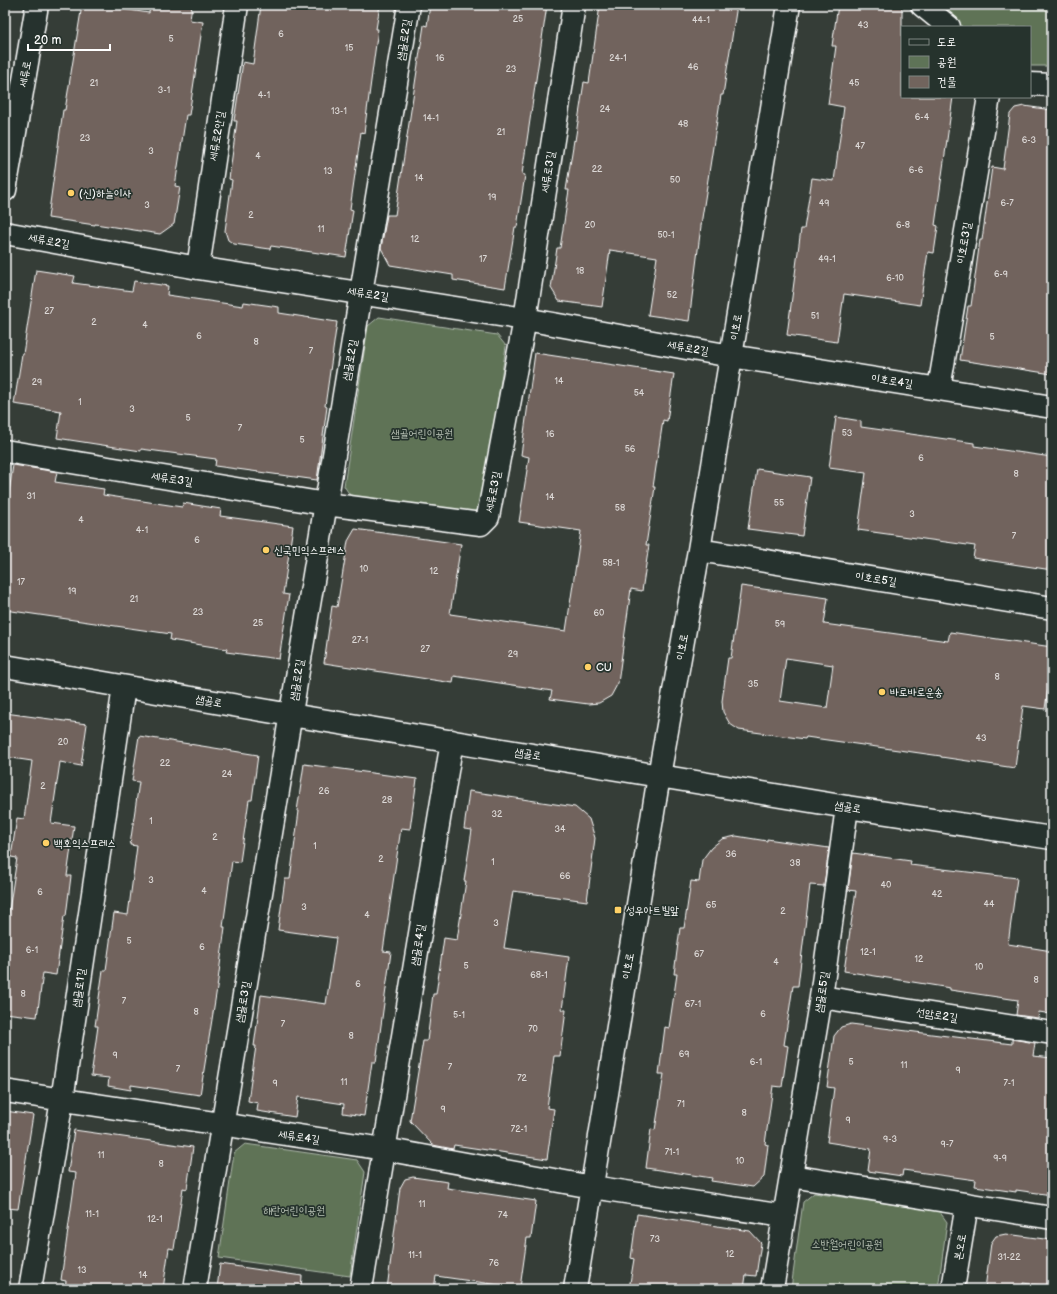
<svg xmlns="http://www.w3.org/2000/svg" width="1057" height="1294" font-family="'Balsamiq Sans','Poor Story',sans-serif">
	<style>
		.green { fill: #5e7357; stroke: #aeb9ab }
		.building { fill: #71645d; stroke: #fff; fill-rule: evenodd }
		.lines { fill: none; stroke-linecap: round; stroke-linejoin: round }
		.minor-casing { stroke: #fff; stroke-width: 25 }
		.minor { stroke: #26332d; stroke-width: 22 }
		.poi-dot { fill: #ffd166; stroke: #26332d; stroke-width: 1.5 }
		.labels { text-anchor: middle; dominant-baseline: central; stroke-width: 3.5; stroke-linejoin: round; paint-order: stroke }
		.number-label { font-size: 9px; fill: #dcd8d6 }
		.street-label { font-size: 11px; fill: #fff; stroke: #26332d }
		.poi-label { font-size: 11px; fill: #fff; stroke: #26332d; text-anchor: start }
		.park-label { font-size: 11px; fill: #b7c0b3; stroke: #26332d }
	</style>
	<rect width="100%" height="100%" fill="#353d37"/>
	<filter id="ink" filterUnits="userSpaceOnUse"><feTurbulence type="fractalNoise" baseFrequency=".025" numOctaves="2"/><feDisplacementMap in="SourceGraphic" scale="8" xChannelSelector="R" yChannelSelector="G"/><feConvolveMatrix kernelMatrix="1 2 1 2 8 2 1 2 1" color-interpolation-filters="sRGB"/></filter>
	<g filter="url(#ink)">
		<path class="green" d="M924,5H1052V66H1030V27H956Z
			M379,317L497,335L506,346L482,507L470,515L352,498L344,486L368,326Z
			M245,1144L357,1160L365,1172L350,1276L219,1258L234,1153Z
			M814,1193L939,1211L947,1222L938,1289H791L803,1202Z"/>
		<path class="building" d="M82,5H95L149,13L150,5H192L190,20L203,22L189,115H186L175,186L180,187L174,224L160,234L95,224V225L48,218L63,110H65Z
			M261,5H380L376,29H378L364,133L361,132L350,209L353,210L346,257L271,246L270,249L234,244L228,240L225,231L232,180L229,179L237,121H234L243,62L253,64Z
			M430,5H547L522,174L525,175L517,227H515L505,288L453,280V275L390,265L381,248L387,215H395L424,25L427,26Z
			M600,5H737L723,95H721L702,218L689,321L648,315L657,257L610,250L602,307L559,301L551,288L557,248H560L569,190H566L574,140L575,141L584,82L589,83Z
			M838,5H902V97H953L935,225L938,226L934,253L928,252L920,305L844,294L837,342L787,335L801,229H804L812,178L834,181L844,107L828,104L836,46H832Z
			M1024,106L1052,110V374L960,360L968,306H971L980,240H982L992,167L1003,169L1010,114L1015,108Z
			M36,270L75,276L73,283L132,291L134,281L168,286L167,295L243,306L244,302L279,307V313L337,322L325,406L327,407L317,480L215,466L216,459L141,449V451L57,438L61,411L14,404L22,354H23Z
			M535,353L674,374L667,421L663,420L653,487H655L646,545H649L642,591L631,589L618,683L611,696L599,703L588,704L550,699L552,691L454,676L453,683L324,663L332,606L337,607L348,541L355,529L461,544L450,614L566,631L581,531L519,522L529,457L521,455Z
			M836,417L861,421V427L974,443V446L1052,457V570L973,558L975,546L858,530L866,473L829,468Z
			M13,465L57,472L55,482L104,489L103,495L182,507L183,503L221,509L220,516L293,526L283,594L289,595L279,659L226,652L227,649L170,640L171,634L5,610V520Z
			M757,469L810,477L802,536L748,529Z
			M741,586L828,598L824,624L948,641L950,632L1052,647V660L1045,709L1023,706L1015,768L941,757V756L806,737L805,739L739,730L730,724L723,712L722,701L728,658H731ZM786,658L833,665L827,708L780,701Z
			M5,713L87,724L81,766L60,762L51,823L74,826L67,876H71L66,916H64L56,975L43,973L37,1017L5,1013V923L7,924L17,858L11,857L17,818L24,819L32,761L5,757Z
			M139,736L258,755L252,800H249L240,862L232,861L223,927H225L217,988L200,1095L131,1085V1090L108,1086L109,1078L91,1076L98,1026H95L103,970H106L114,913L128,915L137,846L130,845L139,782L132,781Z
			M304,764L417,779L410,829L401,828L383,951L391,952L376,1062H372L364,1116L343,1113L344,1104L298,1097L295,1117L257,1111L258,1103L248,1101L256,1046H254L261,995L326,1004L336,938L278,930L285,879H290L299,811H297Z
			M469,791L575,807L589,819L595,838L587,901L513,891L504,948L569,957L562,1010H566L560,1056H554L547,1108L554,1109L547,1159L454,1145L453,1149L433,1145L410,1121L423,1041H427L433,994H436L444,938L457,940L466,881H464L472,830L464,829Z
			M736,836L767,841V839L829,848L824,886L810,885L798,986H793L784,1045L788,1046L782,1087L773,1086L765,1144L768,1145L764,1177L753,1187L711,1181L712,1178L646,1168L651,1129L655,1130L664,1074H659L665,1027L669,1028L677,974H674L680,928H684L691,881L699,882L702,860L711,848L722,839Z
			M853,853L911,861L910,865L1017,878L1008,944L1052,951V1014L1039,1012L1038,1018L1016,1015L1018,1000L950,990V988L844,971L856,891L848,890Z
			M851,1024L1012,1044V1039L1035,1043L1033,1056L1052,1058V1195L1016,1190V1192L975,1186L976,1180L903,1170L902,1176L868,1171L871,1149L827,1142L834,1088L827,1087L834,1036L841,1027Z
			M5,1111L33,1115L18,1209L5,1208Z
			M74,1130L193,1147L187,1189L183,1188L174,1249L169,1248L163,1289H65L66,1281L61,1280L76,1173L68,1172Z
			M413,1177L448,1182L447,1188L536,1201L531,1238H527L520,1288L436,1276L434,1289H387L400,1188L405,1179Z
			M637,1214L750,1231L761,1243L756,1276L746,1275L744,1289H629L634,1259L631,1258Z
			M1006,1234L1052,1240V1287L1023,1283V1289H985L991,1243L996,1236Z
			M220,1264L302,1276L301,1289H217Z"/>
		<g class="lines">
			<g class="minor-casing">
				<path id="minor" d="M922,5L949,27
					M1030,84L1052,85
					M5,190L37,5
					M5,233L198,268L525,319L731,356L1052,407
					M198,268L237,5
					M939,388L989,97
					M5,451L326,504L481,524L488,517L525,319L574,5
					M699,550L1052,608
					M5,666L291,715L847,807L1052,838
					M821,997L1052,1033
					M5,1091L384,1149L592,1187L784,1216
					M791,1176L1052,1218
					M30,1289L62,1100L124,687
					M195,1289L409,5
					M361,1289L452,741
					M575,1289L659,776L699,550L789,5
					M772,1289L821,997L847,807
					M953,1289L967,1204"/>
			</g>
			<use href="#minor" class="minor"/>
		</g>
	</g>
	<g class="poi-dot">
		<circle cx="71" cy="193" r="4"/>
		<circle cx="266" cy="550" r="4"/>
		<circle cx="588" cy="667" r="4"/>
		<circle cx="882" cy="692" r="4"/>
		<circle cx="46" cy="843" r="4"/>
		<rect x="614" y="906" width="8" height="8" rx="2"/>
	</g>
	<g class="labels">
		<g class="number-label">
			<text x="518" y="19">25</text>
			<text x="701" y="20">44-1</text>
			<text x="863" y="25">43</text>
			<text x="281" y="34">6</text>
			<text x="171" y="39">5</text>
			<text x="349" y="48">15</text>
			<text x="440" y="58">16</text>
			<text x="618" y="58">24-1</text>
			<text x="693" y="67">46</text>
			<text x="511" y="69">23</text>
			<text x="94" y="83">21</text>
			<text x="854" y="83">45</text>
			<text x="164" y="90">3-1</text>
			<text x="264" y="95">4-1</text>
			<text x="605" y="109">24</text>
			<text x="339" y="111">13-1</text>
			<text x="922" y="117">6-4</text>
			<text x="431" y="118">14-1</text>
			<text x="683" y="124">48</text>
			<text x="501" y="132">21</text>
			<text x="85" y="138">23</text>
			<text x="1029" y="140">6-3</text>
			<text x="860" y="146">47</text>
			<text x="151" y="151">3</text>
			<text x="258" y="156">4</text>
			<text x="597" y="169">22</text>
			<text x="916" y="170">6-6</text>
			<text x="328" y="171">13</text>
			<text x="419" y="178">14</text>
			<text x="675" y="180">50</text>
			<text x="492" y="197">19</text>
			<text x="824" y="203">49</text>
			<text x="1007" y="203">6-7</text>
			<text x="147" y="205">3</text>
			<text x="251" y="215">2</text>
			<text x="590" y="225">20</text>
			<text x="903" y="225">6-8</text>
			<text x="321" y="229">11</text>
			<text x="666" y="235">50-1</text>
			<text x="415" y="239">12</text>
			<text x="483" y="259">17</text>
			<text x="827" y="259">49-1</text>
			<text x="580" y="271">18</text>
			<text x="1001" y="274">6-9</text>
			<text x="895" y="278">6-10</text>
			<text x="672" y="295">52</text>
			<text x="49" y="311">27</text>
			<text x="815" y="316">51</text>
			<text x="94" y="322">2</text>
			<text x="145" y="325">4</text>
			<text x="199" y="336">6</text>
			<text x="992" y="337">5</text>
			<text x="256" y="342">8</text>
			<text x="311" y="351">7</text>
			<text x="559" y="381">14</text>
			<text x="37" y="382">29</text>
			<text x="639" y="393">54</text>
			<text x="80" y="402">1</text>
			<text x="132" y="409">3</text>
			<text x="188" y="418">5</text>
			<text x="240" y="428">7</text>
			<text x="847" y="433">53</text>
			<text x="550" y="434">16</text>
			<text x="302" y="440">5</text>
			<text x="630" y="449">56</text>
			<text x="921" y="458">6</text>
			<text x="1016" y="474">8</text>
			<text x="31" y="496">31</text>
			<text x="550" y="497">14</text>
			<text x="779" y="503">55</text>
			<text x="620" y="508">58</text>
			<text x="912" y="514">3</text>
			<text x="81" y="520">4</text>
			<text x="142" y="530">4-1</text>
			<text x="1014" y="536">7</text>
			<text x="197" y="540">6</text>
			<text x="611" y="563">58-1</text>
			<text x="364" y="569">10</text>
			<text x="434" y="571">12</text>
			<text x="21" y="582">17</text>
			<text x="72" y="591">19</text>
			<text x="134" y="599">21</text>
			<text x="198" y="612">23</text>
			<text x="599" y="613">60</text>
			<text x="258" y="623">25</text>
			<text x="780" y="624">59</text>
			<text x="360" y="640">27-1</text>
			<text x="425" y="649">27</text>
			<text x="513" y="654">29</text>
			<text x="997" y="677">8</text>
			<text x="753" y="684">35</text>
			<text x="981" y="738">43</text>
			<text x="63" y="742">20</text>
			<text x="165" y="763">22</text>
			<text x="227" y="774">24</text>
			<text x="43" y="786">2</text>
			<text x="324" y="791">26</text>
			<text x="387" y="800">28</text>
			<text x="497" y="814">32</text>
			<text x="151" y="821">1</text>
			<text x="560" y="829">34</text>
			<text x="215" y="837">2</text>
			<text x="315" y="846">1</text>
			<text x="731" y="854">36</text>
			<text x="381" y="859">2</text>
			<text x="493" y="862">1</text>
			<text x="795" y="863">38</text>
			<text x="565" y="876">66</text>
			<text x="151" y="880">3</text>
			<text x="886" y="885">40</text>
			<text x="204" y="891">4</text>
			<text x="40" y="892">6</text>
			<text x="937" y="894">42</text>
			<text x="989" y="904">44</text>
			<text x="711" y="905">65</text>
			<text x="304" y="907">3</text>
			<text x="783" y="911">2</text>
			<text x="367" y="915">4</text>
			<text x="496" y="923">3</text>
			<text x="129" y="941">5</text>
			<text x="202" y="947">6</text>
			<text x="32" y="950">6-1</text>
			<text x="868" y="952">12-1</text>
			<text x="699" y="954">67</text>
			<text x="919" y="959">12</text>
			<text x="776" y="962">4</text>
			<text x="466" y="966">5</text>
			<text x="979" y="967">10</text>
			<text x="539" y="975">68-1</text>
			<text x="1036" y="980">8</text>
			<text x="358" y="984">6</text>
			<text x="23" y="994">8</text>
			<text x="124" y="1001">7</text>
			<text x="693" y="1004">67-1</text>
			<text x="196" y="1012">8</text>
			<text x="763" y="1014">6</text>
			<text x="459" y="1015">5-1</text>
			<text x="283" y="1024">7</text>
			<text x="533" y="1029">70</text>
			<text x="351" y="1036">8</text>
			<text x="684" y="1054">69</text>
			<text x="115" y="1055">9</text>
			<text x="756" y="1062">6-1</text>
			<text x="851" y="1062">5</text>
			<text x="904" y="1065">11</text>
			<text x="450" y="1067">7</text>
			<text x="178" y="1069">7</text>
			<text x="958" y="1070">9</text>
			<text x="522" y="1078">72</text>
			<text x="344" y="1082">11</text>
			<text x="275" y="1083">9</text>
			<text x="1009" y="1083">7-1</text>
			<text x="681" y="1104">71</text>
			<text x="443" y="1109">9</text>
			<text x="744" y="1113">8</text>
			<text x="848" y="1120">9</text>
			<text x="519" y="1129">72-1</text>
			<text x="890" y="1139">9-3</text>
			<text x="947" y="1144">9-7</text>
			<text x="672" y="1152">71-1</text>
			<text x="101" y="1155">11</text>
			<text x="1000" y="1158">9-9</text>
			<text x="740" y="1161">10</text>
			<text x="161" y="1164">8</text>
			<text x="422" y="1204">11</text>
			<text x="92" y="1214">11-1</text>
			<text x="503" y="1215">74</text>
			<text x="155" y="1219">12-1</text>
			<text x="655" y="1239">73</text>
			<text x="730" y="1254">12</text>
			<text x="415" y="1255">11-1</text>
			<text x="1009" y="1257">31-22</text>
			<text x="494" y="1263">76</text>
			<text x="82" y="1270">13</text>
			<text x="143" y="1275">14</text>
		</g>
		<g class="street-label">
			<text transform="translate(404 40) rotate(-81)">샘골로2길</text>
			<text transform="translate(25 74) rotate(-80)">세류로</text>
			<text transform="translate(217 136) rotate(-81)">세류로2안길</text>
			<text transform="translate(548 172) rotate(-81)">세류로3길</text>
			<text transform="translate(49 241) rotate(10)">세류로2길</text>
			<text transform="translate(964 243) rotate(-80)">이호로3길</text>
			<text transform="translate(368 294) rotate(9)">세류로2길</text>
			<text transform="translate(736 327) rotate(-81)">이호로</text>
			<text transform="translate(688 348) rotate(10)">세류로2길</text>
			<text transform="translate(350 360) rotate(-80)">샘골로2길</text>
			<text transform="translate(892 381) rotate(9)">이호로4길</text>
			<text transform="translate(172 479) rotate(9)">세류로3길</text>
			<text transform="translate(493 492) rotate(-79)">세류로3길</text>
			<text transform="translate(876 579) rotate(9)">이호로5길</text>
			<text transform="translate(682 647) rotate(-80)">이호로</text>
			<text transform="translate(297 680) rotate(-81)">샘골로2길</text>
			<text transform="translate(209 701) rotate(10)">샘골로</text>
			<text transform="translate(528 754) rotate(9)">샘골로</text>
			<text transform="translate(848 807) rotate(9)">샘골로</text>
			<text transform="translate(418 945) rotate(-81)">샘골로4길</text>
			<text transform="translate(628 966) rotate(-81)">이호로</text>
			<text transform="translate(79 988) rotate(-82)">샘골로1길</text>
			<text transform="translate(822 992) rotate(-81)">샘골로5길</text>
			<text transform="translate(243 1002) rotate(-80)">샘골로3길</text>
			<text transform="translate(937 1015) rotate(9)">선암로2길</text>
			<text transform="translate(299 1137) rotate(8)">세류로4길</text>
			<text transform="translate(960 1247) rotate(-80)">본오로</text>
		</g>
		<g class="poi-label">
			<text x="79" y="193">(신)하늘이사</text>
			<text x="274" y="550">신국민익스프레스</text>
			<text x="596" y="667">CU</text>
			<text x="890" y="692">바로바로운송</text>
			<text x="54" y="843">백호익스프레스</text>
			<text x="626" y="910">성우아트빌앞</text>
		</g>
		<g class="park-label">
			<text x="422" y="433">샘골어린이공원</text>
			<text x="294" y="1210">해란어린이공원</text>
			<text x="847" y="1244">소반월어린이공원</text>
		</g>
	</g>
	<rect width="1057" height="1294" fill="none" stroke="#26332d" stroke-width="20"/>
	<rect x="10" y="10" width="1037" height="1274" fill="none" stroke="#fff" stroke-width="1.5" filter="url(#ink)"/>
	<rect x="901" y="26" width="130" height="72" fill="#26332d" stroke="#7d8581"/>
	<rect x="909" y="39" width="20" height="6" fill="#26332d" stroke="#7d8581"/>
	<text x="937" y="46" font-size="12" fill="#ffffff">도로</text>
	<rect x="909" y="56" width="20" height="12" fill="#5e7357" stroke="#7d8581"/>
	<text x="937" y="66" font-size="12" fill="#ffffff">공원</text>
	<rect x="909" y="76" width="20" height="12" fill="#71645d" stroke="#7d8581"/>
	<text x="937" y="86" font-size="12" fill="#ffffff">건물</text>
	<path d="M28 44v6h82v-6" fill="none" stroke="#ffffff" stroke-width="2"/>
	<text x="34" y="44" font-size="12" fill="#ffffff" stroke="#26332d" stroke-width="3" paint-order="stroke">20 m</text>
</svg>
